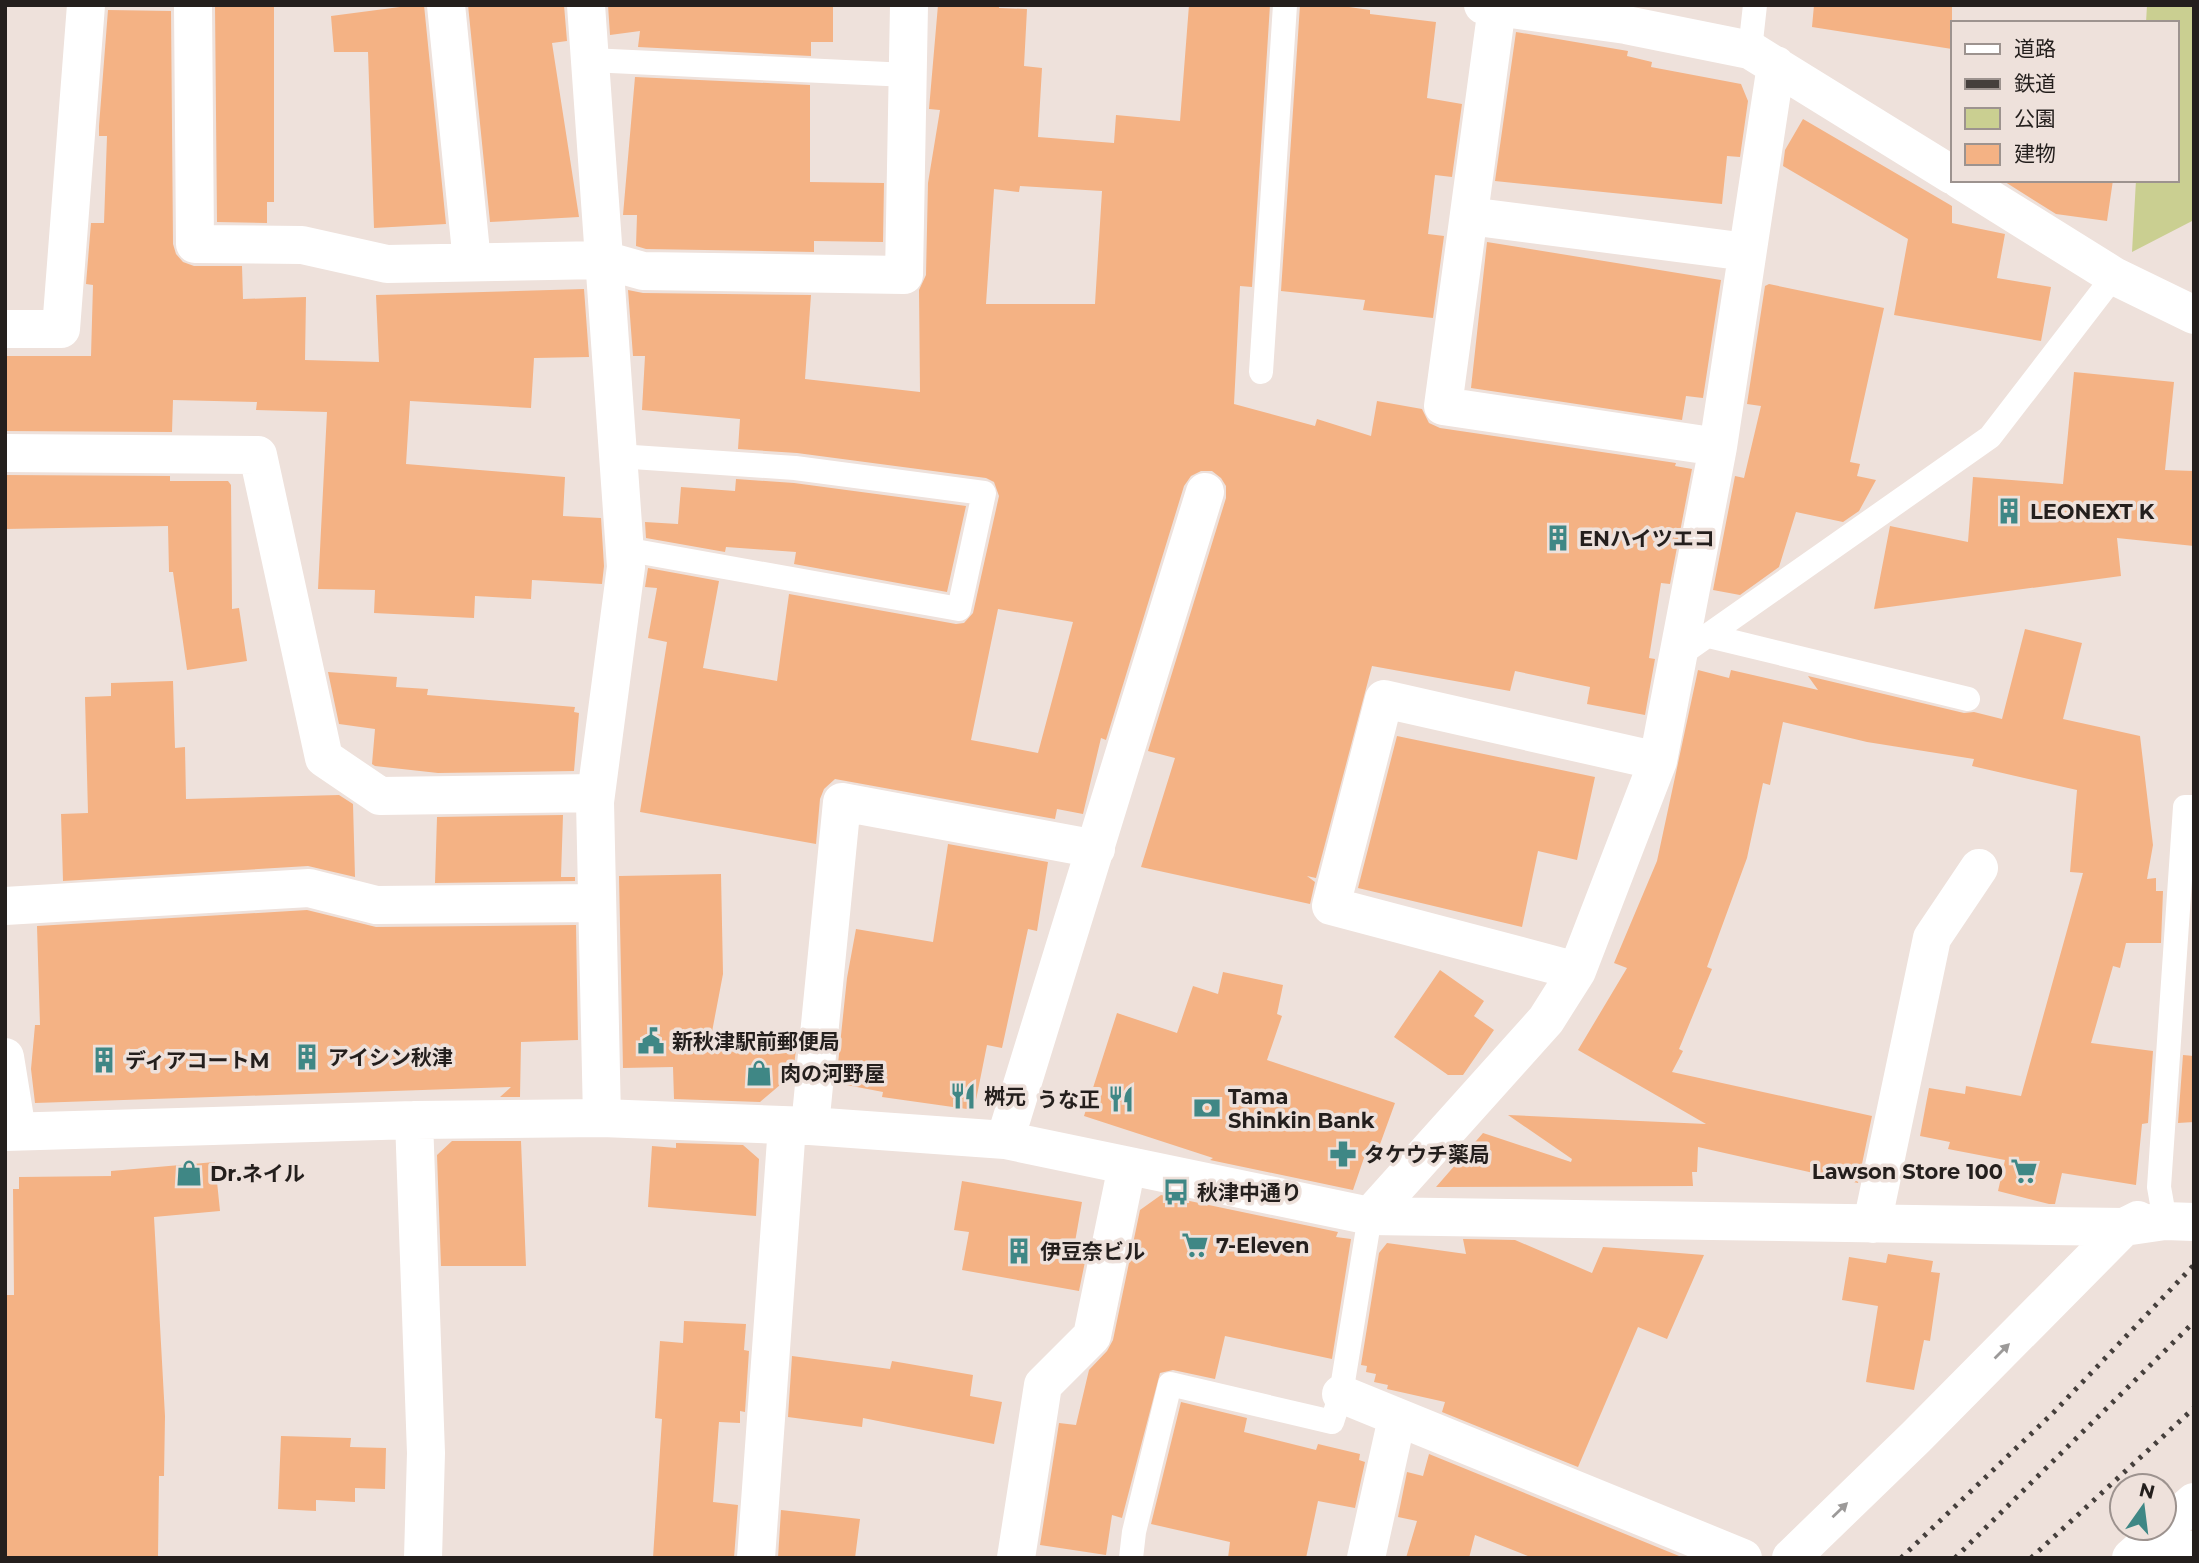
<svg xmlns="http://www.w3.org/2000/svg" width="2199" height="1563" font-family="Montserrat,'Noto Sans JP',sans-serif">
	<style>
		.green { fill: #cacf91 }
		.building { fill: #f4b284; fill-rule: evenodd }
		.lines { fill: none; stroke-linecap: round; stroke-linejoin: round }
		.lane { stroke: #fff; stroke-width: 24 }
		.street { stroke: #fff; stroke-width: 38 }
		.rail { stroke: #453f3c; stroke-width: 5; stroke-dasharray: 3.5 7; stroke-linecap: butt }
		.oneway { fill: #9c9a99 }
		.labels { text-anchor: middle; dominant-baseline: central; stroke-width: 7; stroke-linejoin: round; paint-order: stroke }
		.poi-label { font-size: 21px; font-weight: bold; fill: #241f1d; stroke: #eee1db; text-anchor: start }
	</style>
	<rect width="100%" height="100%" fill="#eee1db"/>
	<path class="green" d="M2147,5H2194V220L2132,252L2136,180H2176V23H2146Z"/>
	<path class="building" d="M215,5H274V202H267V223L217,222Z
		M415,5H424L446,224L374,228L368,52H334L331,16Z
		M468,5H564L567,41L552,43L579,217L490,222Z
		M608,5H833V42H811V56L638,47L640,31L610,35Z
		M938,5H999V8L1027,9L1024,66L1042,68L1038,137L1114,143L1116,115L1180,121L1189,5H1270L1252,287L1240,286L1234,404L1315,426L1317,419L1371,436L1377,401L1422,409L1429,423L1440,428L1676,463L1675,466L1692,469L1670,584L1661,583L1649,658L1655,659L1645,715L1587,704L1590,687L1515,671L1510,691L1372,666L1316,878L1307,876L1315,882L1310,904L1141,867L1175,758L1148,751L1226,498V486L1221,478L1212,471H1201L1191,476L1184,486L1106,740L1101,738L1083,814L1057,809L1055,819L835,779L824,789L820,799L816,844L640,812L667,642L648,638L657,588L645,587L648,568L719,581L703,668L777,681L789,594L956,624L964,623L973,613L999,496L994,482L986,478L797,453L738,449L740,419L642,410L645,356H633L628,290L643,293L811,295L805,379L920,392L919,290L926,275L928,183L940,110L929,109ZM1020,186L1102,191L1095,304H986L994,189L1019,192ZM998,609L1073,622L1038,753L971,740Z
		M1300,5H1335L1370,10V14L1436,22L1427,98L1462,104L1452,177L1435,175L1428,234L1444,236L1433,318L1363,310L1365,300L1281,291Z
		M1814,5H1952V49L1812,27Z
		M108,10L171,11L173,244L176,254L183,262L194,266H242L243,299L306,297L305,360L379,362L376,295L584,289L589,357L534,358L531,408L410,401L406,464L565,477L563,516L601,518L604,566L602,584L532,580L531,599L475,596L474,618L374,613L375,590L318,589L327,412L256,410L257,402L173,400L172,432L5,431V356H91L93,285L86,284L91,223H104L107,136H99V126Z
		M1516,32L1628,51L1627,56L1652,62L1651,67L1741,84L1748,101L1740,157L1727,156L1722,204L1495,181Z
		M635,77L810,85V182L884,183L883,242L814,241V252L646,249L636,246L637,215H623Z
		M1803,119L1952,206V223L2005,234L1997,278L2051,287L2041,341L1894,315L1908,239L1783,166L1785,150Z
		M2002,180H2113L2107,221L2056,214Z
		M1487,242L1721,280L1703,398L1686,396L1682,420L1471,388Z
		M1769,284L1884,308L1850,462L1860,464L1857,476L1876,480L1859,511L1843,522L1796,512L1779,567L1740,595L1713,590L1735,476L1744,478L1761,406L1747,404L1765,286Z
		M2074,372L2174,382L2165,470L2194,471V546L2117,538L2121,576L1874,609L1890,526L1968,542L1973,477L2063,484Z
		M5,475L170,476V481H228L231,485L232,609L239,608L247,661L187,670L173,572H169L168,526L5,529Z
		M736,479L794,483L966,506L947,592L794,564L796,552L726,547L725,552L646,538L645,522L678,524L681,487L735,491Z
		M2025,629L2082,643L2063,719L2140,736L2153,845L2147,879L2156,878V891H2163L2161,943H2126L2120,968L2113,966L2091,1043L2153,1051L2148,1123L2142,1124L2136,1185L2062,1173L2055,1204H2049L1998,1191L2005,1160L1948,1149L1950,1142L1920,1136L1929,1088L1965,1094L1966,1086L2021,1096L2083,873L2070,872L2077,790L1972,766L1974,759L1867,742L1783,722L1770,785L1763,783L1747,858L1707,967L1712,969L1679,1049L1683,1051L1672,1072L1872,1116L1858,1183L1698,1147L1697,1172H1692L1693,1186L1436,1187L1483,1133L1571,1162L1572,1159L1508,1115L1706,1124L1578,1050L1627,968L1614,963L1657,861L1698,670L1729,678L1731,670L1818,690L1808,676L1964,713L1974,712L2002,719Z
		M328,672L397,677L396,687L428,689L427,695L575,707L574,712L579,713L574,771L438,773L375,766L372,764L375,729L339,724Z
		M173,681L175,748L185,747L186,799L339,795L353,804L355,877L308,866L63,881L61,814L88,813L85,697L111,696V683Z
		M1397,736L1595,777L1577,860L1538,851L1522,927L1358,888Z
		M563,815L561,877H575V881L435,883L437,817Z
		M948,844L1048,862L1037,931L1028,929L1002,1048L987,1045L974,1110L882,1097L883,1092L836,1083L847,978L856,929L933,942Z
		M721,874L723,974L711,1037L796,1049L793,1074L760,1102L674,1099L673,1067L623,1068L619,876Z
		M307,910L376,927L576,925L578,1040L521,1042L520,1097H500L511,1087L35,1103L31,1069L35,1025H40L37,926Z
		M1440,970L1484,1001L1474,1016L1494,1030L1463,1075H1448L1394,1037Z
		M1223,972L1283,985L1277,1014L1282,1016L1267,1060L1395,1103L1375,1158L1365,1155L1353,1190L1210,1160L1213,1158L1084,1116L1117,1013L1177,1033L1193,986L1218,994Z
		M2183,1055L2194,1056V1122L2178,1123Z
		M452,1141H521L526,1266H441L437,1155Z
		M676,1143L743,1145L759,1159L756,1216L648,1207L652,1146L676,1148Z
		M215,1162L220,1211L154,1217L165,1416L164,1476H159L158,1557L5,1558V1295H14L13,1189H19V1177L111,1176V1171Z
		M962,1181L1082,1202L1072,1259L1088,1247L1079,1291L962,1270L969,1232L954,1230Z
		M1161,1195L1338,1232L1336,1237L1351,1239L1332,1359L1225,1336L1215,1379L1173,1370L1160,1373L1122,1518L1112,1515L1106,1555L1040,1545L1059,1423L1076,1425L1089,1370L1107,1351L1113,1340L1140,1210Z
		M1463,1239L1515,1240L1592,1273L1603,1247L1704,1255L1667,1339L1638,1327L1578,1467L1442,1412L1445,1402L1387,1389L1388,1385L1374,1382L1376,1374L1366,1372L1367,1366L1361,1365L1379,1253L1387,1243L1466,1254Z
		M1888,1254L1933,1261L1931,1272L1940,1273L1930,1341L1924,1340L1914,1390L1866,1382L1878,1306L1842,1300L1849,1257L1886,1263Z
		M684,1321L746,1324L744,1350L749,1351L745,1412L740,1411V1423L719,1422L713,1502L738,1505L734,1558H653L662,1419L655,1418L660,1341L683,1343Z
		M792,1356L890,1369L892,1361L973,1375L970,1396L1002,1402L994,1444L863,1418L862,1427L788,1417Z
		M1181,1402L1247,1418L1244,1432L1316,1450L1318,1444L1360,1454L1359,1460L1365,1462L1355,1508L1318,1501L1306,1558H1228L1230,1542L1151,1524Z
		M281,1436L351,1438L350,1447L386,1448L385,1489L355,1488V1502L316,1500V1511L278,1509Z
		M1429,1454L1684,1558H1533L1475,1535L1469,1558H1406L1417,1521L1398,1517L1407,1472L1423,1476Z
		M781,1510L860,1519L855,1558H778Z"/>
	<g class="lines">
		<path class="lane" d="M1750,50L1755,5
			M590,60L908,75
			M1261,372L1285,5
			M618,456L795,468L984,493L959,609L624,549
			M1709,636L1968,699
			M1677,657L1990,437L2114,276
			M2165,1221L2159,1187L2185,807H2194
			M1131,1558L1134,1532L1170,1384L1332,1422L1341,1394L1370,1216"/>
		<path class="street" d="M193,5L195,244L302,245L387,264L604,260L643,271L904,275L909,5
			M446,5L472,262
			M586,5L626,567L595,802L602,1118
			M1483,5L1626,25L1750,50L1952,175
			M1497,7L1443,406L1718,447
			M1960,180L2114,276L2194,315
			M1469,216L1747,252
			M5,329H61L86,5
			M5,453L258,455L324,758L380,796L596,793
			M5,906L309,888L376,905L597,903
			M1577,971L1331,906L1384,699L1658,761
			M5,1057L17,1131
			M414,1120L426,1453L423,1558
			M810,1126L842,802L1096,849
			M5,1132L414,1120L602,1118L810,1126L1005,1140L1370,1216L2124,1227L2165,1221L2194,1222
			M1005,1140L1205,492
			M1370,1216L1546,1020L1577,971L1658,761L1718,447L1776,65
			M1872,1224L1932,938L1979,868
			M1341,1394L1743,1558
			M2151,1540L2194,1551
			M756,1558L787,1126
			M1016,1558L1043,1385L1092,1336L1127,1166
			M1366,1558L1397,1418
			M1791,1558L1916,1437L2124,1227L2138,1220
			M2131,1558L2194,1502"/>
		<path class="rail" d="M1901,1558L2054,1412L2193,1266
			M1955,1558L2194,1322
			M2031,1558L2194,1408"/>
	</g>
	<defs><path id="oneway-solid" d="M-6-.8H1V-3.2L6.5 0L1 3.2V.8H-6Z" transform="scale(1.75)"/></defs>
	<g class="oneway">
		<use href="#oneway-solid" transform="translate(2002 1351) rotate(-45)"/>
		<use href="#oneway-solid" transform="translate(1840 1510) rotate(-44)"/>
	</g>
	<defs>
		<g id="building-bare" transform="scale(2.1)"><path d="M-4-6H4V6H1V3H-1V6H-4ZM-2.5-4.3h1.7v1.8h-1.7ZM.8-4.3h1.7v1.8H.8ZM-2.5-1h1.7V.8h-1.7ZM.8-1h1.7V.8H.8Z" fill="#3f8785" stroke="#eee1db" stroke-width="2.5" paint-order="stroke"/></g>
		<g id="civic-bare" transform="scale(2.1)"><path d="M-.6-6.5H3V-4.5H.6V-3L4-1V1h2V6H-6V1h2V-1L-.6-3ZM-1.2 2.5V6h2.4V2.5Z" fill="#3f8785" stroke="#eee1db" stroke-width="2.5" paint-order="stroke"/></g>
		<g id="shop-bare" transform="scale(2.1)"><path d="M-5-2.5h2.3a2.7 3.5 0 0 1 5.4 0H5L5.5 6h-11ZM-1.5-2.5h3a1.5 2.3 0 0 0-3 0Z" fill="#3f8785" stroke="#eee1db" stroke-width="2.5" paint-order="stroke"/></g>
		<g id="restaurant-bare" transform="scale(2.1)"><path d="M-5-6h1v4h1v-4h1v4h1v-4h1v5L-1.5 .5V6h-2V.5L-5-1ZM5-6V6H3V1.5H1.5Q1.5-4 5-6Z" fill="#3f8785" stroke="#eee1db" stroke-width="2.5" paint-order="stroke"/></g>
		<g id="bank-bare" transform="scale(2.1)"><path d="M-6-4H6V4H-6ZM0-2.3a2.3 2.3 0 1 0 0 4.6a2.3 2.3 0 1 0 0-4.6Z" fill="#3f8785" stroke="#eee1db" stroke-width="2.5" paint-order="stroke"/></g>
		<g id="pharmacy-bare" transform="scale(2.1)"><path d="M-2-6h4v4h4v4h-4v4h-4v-4h-4v-4h4Z" fill="#3f8785" stroke="#eee1db" stroke-width="2.5" paint-order="stroke"/></g>
		<g id="supermarket-bare" transform="scale(2.1)"><path d="M-6-5.5h2.5l.6 2H6L4.5 2H-2.5L-4.4-4H-6ZM-1.5 3.2a1.3 1.3 0 1 0 .1 0ZM3 3.2a1.3 1.3 0 1 0 .1 0Z" fill="#3f8785" stroke="#eee1db" stroke-width="2.5" paint-order="stroke"/></g>
		<g id="bus-bare" transform="scale(2.1)"><path d="M-5-6H5V4H4V6H2V4H-2V6H-4V4H-5ZM-3.5-4V0h7V-4ZM-3.5 1.2v1.5H-2V1.2ZM2 1.2v1.5H3.5V1.2Z" fill="#3f8785" stroke="#eee1db" stroke-width="2.5" paint-order="stroke"/></g>
	</defs>
	<g fill-rule="evenodd">
		<use href="#building-bare" x="2009" y="511"/>
		<use href="#building-bare" x="1558" y="538"/>
		<use href="#civic-bare" x="651" y="1041"/>
		<use href="#building-bare" x="307" y="1057"/>
		<use href="#building-bare" x="104" y="1060"/>
		<use href="#shop-bare" x="759" y="1073"/>
		<use href="#restaurant-bare" x="963" y="1096"/>
		<use href="#restaurant-bare" x="1121" y="1099"/>
		<use href="#bank-bare" x="1207" y="1108"/>
		<use href="#pharmacy-bare" x="1343" y="1154"/>
		<use href="#supermarket-bare" x="2024" y="1171"/>
		<use href="#shop-bare" x="189" y="1173"/>
		<use href="#bus-bare" x="1176" y="1192"/>
		<use href="#supermarket-bare" x="1195" y="1245"/>
		<use href="#building-bare" x="1019" y="1251"/>
	</g>
	<g class="labels">
		<g class="poi-label">
			<text x="2030" y="511">LEONEXT K</text>
			<text x="1579" y="538">ENハイツエコ</text>
			<text x="672" y="1041">新秋津駅前郵便局</text>
			<text x="328" y="1057">アイシン秋津</text>
			<text x="125" y="1060">ディアコートM</text>
			<text x="780" y="1073">肉の河野屋</text>
			<text x="984" y="1096">桝元</text>
			<text x="1228" y="1096">Tama<tspan x="1228" dy="24">Shinkin Bank</tspan></text>
			<text x="1100" y="1099" text-anchor="end">うな正</text>
			<text x="1364" y="1154">タケウチ薬局</text>
			<text x="2003" y="1171" text-anchor="end">Lawson Store 100</text>
			<text x="210" y="1173">Dr.ネイル</text>
			<text x="1197" y="1192">秋津中通り</text>
			<text x="1216" y="1245">7-Eleven</text>
			<text x="1040" y="1251">伊豆奈ビル</text>
		</g>
	</g>
	<rect width="2199" height="1563" fill="none" stroke="#241f1d" stroke-width="14"/>
	<rect x="1951" y="21" width="228" height="161" fill="#eee1db" stroke="#9d938f" stroke-width="2"/>
	<rect x="1965" y="44" width="35" height="10" fill="#ffffff" stroke="#9d938f" stroke-width="2"/>
	<text x="2014" y="56" font-size="21" fill="#241f1d">道路</text>
	<rect x="1965" y="79" width="35" height="10" fill="#453f3c" stroke="#9d938f" stroke-width="2"/>
	<text x="2014" y="91" font-size="21" fill="#241f1d">鉄道</text>
	<rect x="1965" y="108" width="35" height="21" fill="#cacf91" stroke="#9d938f" stroke-width="2"/>
	<text x="2014" y="126" font-size="21" fill="#241f1d">公園</text>
	<rect x="1965" y="144" width="35" height="21" fill="#f4b284" stroke="#9d938f" stroke-width="2"/>
	<text x="2014" y="161" font-size="21" fill="#241f1d">建物</text>
	<g transform="translate(2143 1507) rotate(14)"><circle r="33" fill="#eee1db" stroke="#9d938f" stroke-width="2"/>
	<path d="M0-5L12 26L0 18L-12 26Z" fill="#3f8785"/>
	<text y="-10" font-size="19" font-weight="bold" text-anchor="middle" fill="#241f1d">N</text>
	</g>
</svg>
